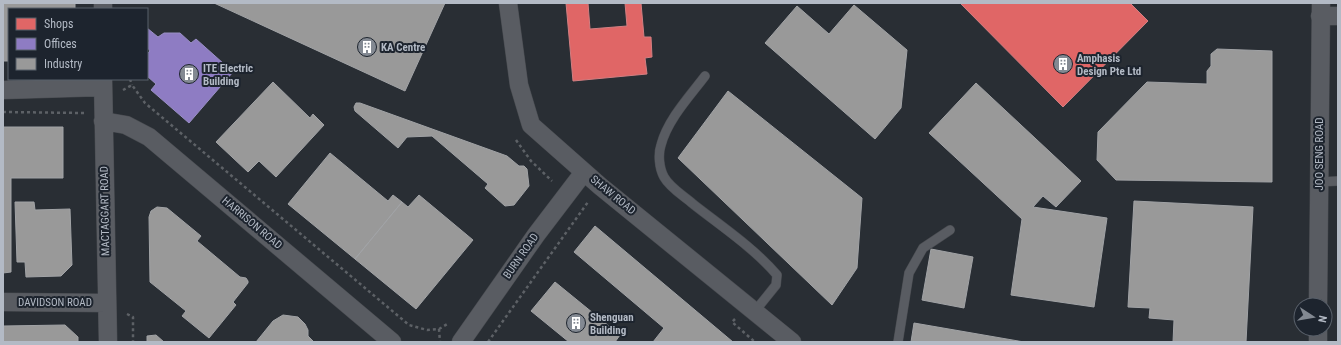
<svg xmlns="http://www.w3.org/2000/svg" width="1341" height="345" font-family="'Roboto Condensed',sans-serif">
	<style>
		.shops { fill: #e06666; stroke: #d27f82 }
		.offices { fill: #8e7cc3; stroke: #998fc4 }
		.industry { fill: #999; stroke: #a1a3a6 }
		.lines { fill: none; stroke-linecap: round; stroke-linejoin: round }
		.service-casing { stroke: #474a4f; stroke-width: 10 }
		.minor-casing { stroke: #474a4f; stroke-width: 19 }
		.path { stroke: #5d6166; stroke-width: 2.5; stroke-dasharray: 3 3; stroke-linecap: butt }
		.service { stroke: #595c62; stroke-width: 9 }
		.minor { stroke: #595c62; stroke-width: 18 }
		.labels { text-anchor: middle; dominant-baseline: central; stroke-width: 4; stroke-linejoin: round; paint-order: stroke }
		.poi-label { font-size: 11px; font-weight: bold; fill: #b3bac5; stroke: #1d242e; text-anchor: start }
		.street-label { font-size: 11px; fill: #b3bac5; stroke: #1d242e }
	</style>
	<rect width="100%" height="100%" fill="#292e34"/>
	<path class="shops" d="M566,3H588L590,29L627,26L625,3H641L644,37H651L652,57L645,58L647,74L573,81Z
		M960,3H1130L1148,21L1063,107Z"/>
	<path class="offices" d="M147,28L158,37L164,33H180L191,43L196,39L233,72L189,123L151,90L156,84L147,76V54L150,51L147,47Z"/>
	<path class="industry" d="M3,3H75V9H9V61H3Z
		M214,3H445L405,91Z
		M854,5L907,50L901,108L875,139L765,43L797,6L829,34Z
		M1217,49L1272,51V182L1116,180L1097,160L1098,132L1147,82L1207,84V71L1211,66V54Z
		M273,82L310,118L313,114L324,125L276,177L259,161L248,172L216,142Z
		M976,83L1081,181L1056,207L1043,196L1033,207L1107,218L1094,307L1011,295L1022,219L929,133Z
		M728,91L862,198L857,268L832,305L678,158Z
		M356,103H360L507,156L519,166H524L527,169L529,186L514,205L505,206L485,188L488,184L432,136L407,137L398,148L355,111L354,107Z
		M3,127H63V178H11V272L3,273Z
		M330,153L388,201L393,195L402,202L355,259L288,204Z
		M419,195L473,240L416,309L355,259L402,202L408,207Z
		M1134,201L1253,207L1246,342H1173L1174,320L1149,318L1150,308L1128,307Z
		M15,202H34L35,210L70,209L72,265L61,276L26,277L25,262H17Z
		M157,207L167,208L201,236L197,241L240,277L246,278L248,281V283L233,302L236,305L209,338L182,316L186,311L150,282L149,217L151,211Z
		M595,226L733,342H653L664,328L574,252Z
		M931,249L973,257L964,308L922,300Z
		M555,282L620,335L615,342H569L531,311Z
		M283,315L298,317L305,324L308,330V336L314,342H256L273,321Z
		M914,323L1024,342H911Z
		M65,325L78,337V342H3V326Z
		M156,335L164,342H147V336Z"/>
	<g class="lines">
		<g class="service-casing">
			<path id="service" d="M705,76C690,96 668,119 661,145C658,154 659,168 664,177C670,188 684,196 693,204C721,226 754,248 777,275L776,285L755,311
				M1319,182L1338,181
				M898,342L909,273L923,248L950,230"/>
		</g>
		<g class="minor-casing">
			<path id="minor" d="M103,3V9
				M508,3L519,85L531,125L600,186L792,342
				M1320,16H1338
				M103,79L108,342
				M3,90L103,87
				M103,121L126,125L149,137L392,342
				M3,302L107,303
				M1318,305L1321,3
				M461,342L536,235L584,172
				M1318,342V329"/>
		</g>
		<path class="path" d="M130,79L132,85
			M123,90L132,85L145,103L409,325L427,330L439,329L440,342
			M3,112L84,113
			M516,140L531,161L552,181
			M127,314L133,317V342
			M735,319L732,322L755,342
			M439,329L449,323
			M488,342L588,202"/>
		<use href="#service" class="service"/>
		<use href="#minor" class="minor"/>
	</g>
	<defs>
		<g id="building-disc" transform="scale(1)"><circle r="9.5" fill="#838992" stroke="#1d242e"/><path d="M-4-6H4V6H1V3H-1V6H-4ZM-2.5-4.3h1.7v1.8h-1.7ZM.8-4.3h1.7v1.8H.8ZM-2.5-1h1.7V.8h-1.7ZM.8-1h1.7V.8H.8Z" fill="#fff"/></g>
	</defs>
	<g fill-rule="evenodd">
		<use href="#building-disc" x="367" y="47"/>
		<use href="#building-disc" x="1063" y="64"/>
		<use href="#building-disc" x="189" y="74"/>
		<use href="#building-disc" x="576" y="323"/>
	</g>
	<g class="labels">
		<g class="poi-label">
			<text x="381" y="47">KA Centre</text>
			<text x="1077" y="58">Amphasis<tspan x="1077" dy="13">Design Pte Ltd</tspan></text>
			<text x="203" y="68">ITE Electric<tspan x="203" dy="13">Building</tspan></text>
			<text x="590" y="317">Shenguan<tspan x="590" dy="13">Building</tspan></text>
		</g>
		<g class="street-label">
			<text transform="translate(1319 154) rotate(-90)">JOO SENG ROAD</text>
			<text transform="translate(613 195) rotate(39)">SHAW ROAD</text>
			<text transform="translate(105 211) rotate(-91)">MACTAGGART ROAD</text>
			<text transform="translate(252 223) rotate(40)">HARRISON ROAD</text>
			<text transform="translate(521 256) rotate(-55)">BURN ROAD</text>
			<text x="55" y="302">DAVIDSON ROAD</text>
		</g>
	</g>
	<rect width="1341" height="345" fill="none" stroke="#b3bac5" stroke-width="8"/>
	<rect x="8" y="8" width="140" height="72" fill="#1d242e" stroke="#59606a"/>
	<rect x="16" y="18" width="20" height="12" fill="#e06666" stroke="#59606a"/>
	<text x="44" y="28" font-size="12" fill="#b3bac5">Shops</text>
	<rect x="16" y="38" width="20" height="12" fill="#8e7cc3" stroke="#59606a"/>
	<text x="44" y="48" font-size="12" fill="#b3bac5">Offices</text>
	<rect x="16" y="58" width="20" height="12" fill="#999999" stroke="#59606a"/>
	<text x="44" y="68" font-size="12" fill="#b3bac5">Industry</text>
	<g transform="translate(1313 317) rotate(102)"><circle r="19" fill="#1d242e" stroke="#59606a"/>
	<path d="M0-3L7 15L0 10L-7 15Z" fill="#838992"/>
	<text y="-6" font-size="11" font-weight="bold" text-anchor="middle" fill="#b3bac5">N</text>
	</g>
</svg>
